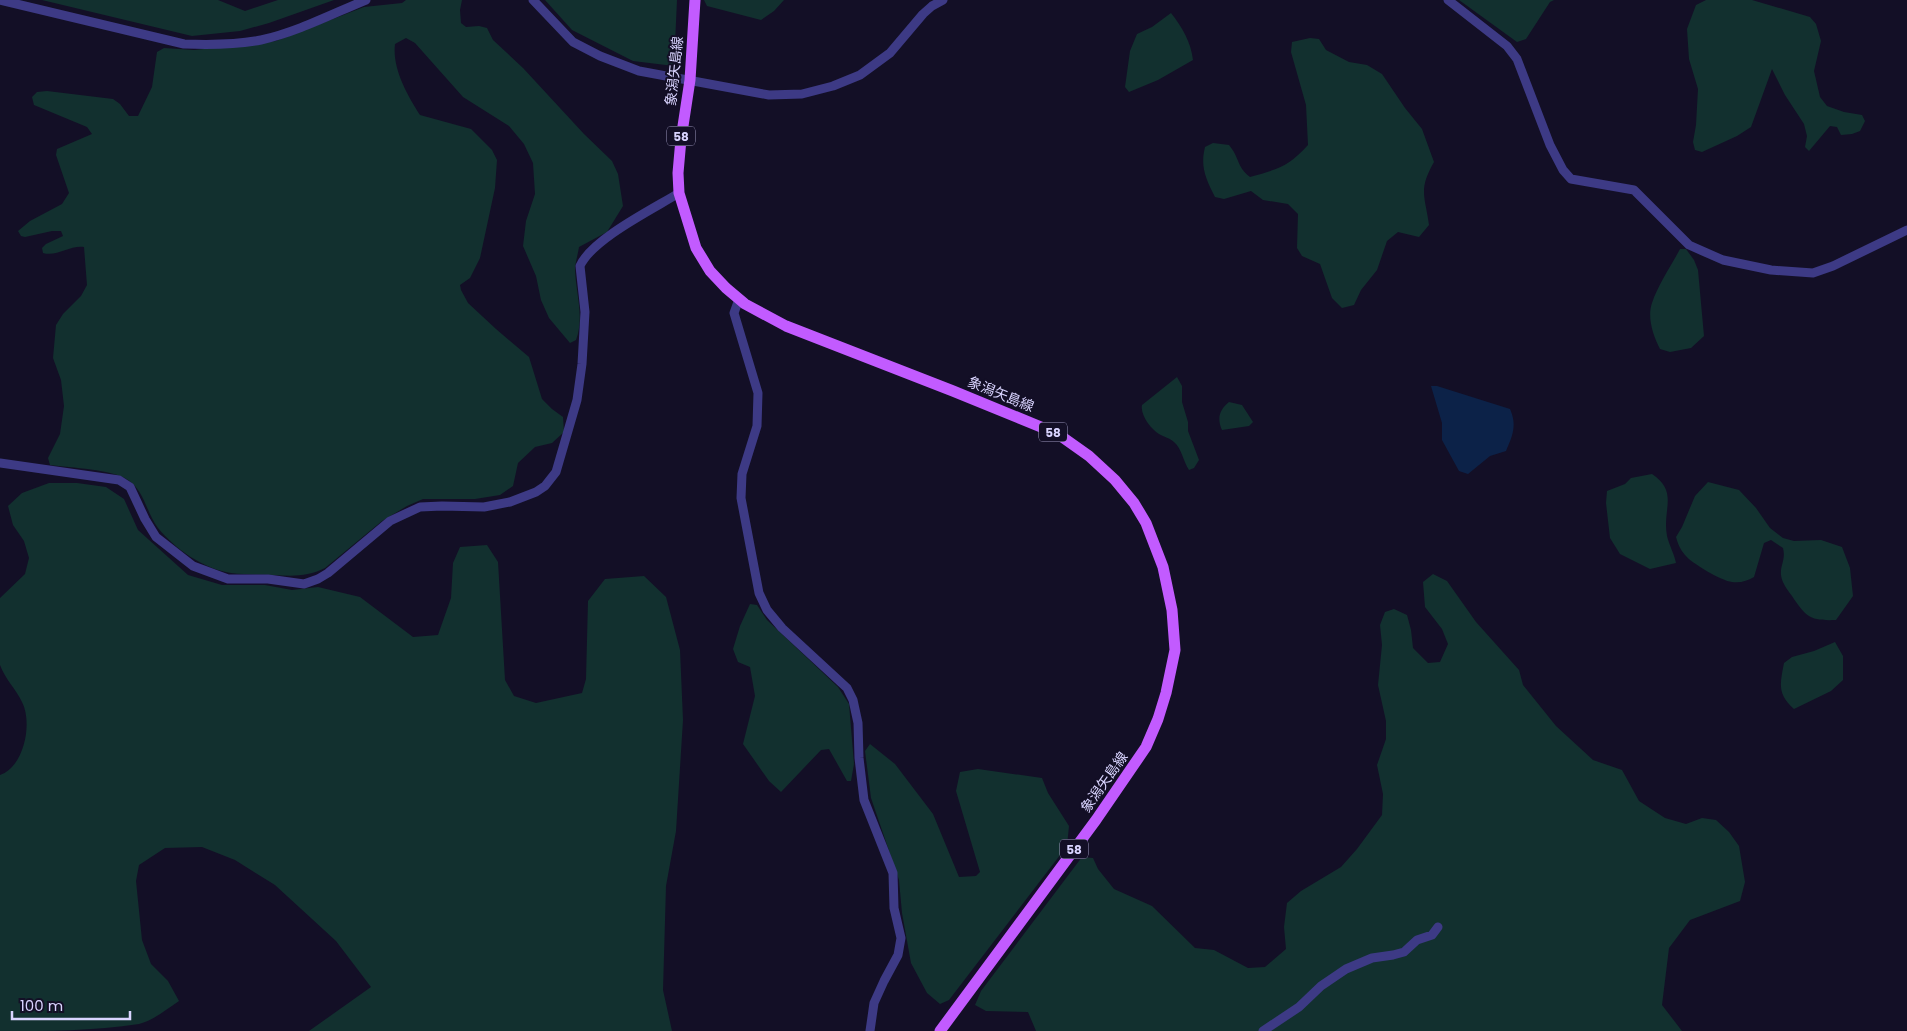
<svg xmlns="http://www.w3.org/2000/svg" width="1907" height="1031" font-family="Poppins,'Noto Sans JP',sans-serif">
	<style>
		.green { fill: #12302f }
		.water { fill: #0c2248 }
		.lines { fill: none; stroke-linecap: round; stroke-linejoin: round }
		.minor { stroke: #3d3a85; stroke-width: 9 }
		.major { stroke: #c25bff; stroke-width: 11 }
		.labels { text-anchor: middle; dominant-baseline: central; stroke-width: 4; stroke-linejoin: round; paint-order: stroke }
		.shield { fill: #130f26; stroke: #9e99be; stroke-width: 1 }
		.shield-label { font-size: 12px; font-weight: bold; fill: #d9d4ff }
		.street-label { font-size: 14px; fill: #d9d4ff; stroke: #130f26 }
	</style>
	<rect width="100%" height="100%" fill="#130f26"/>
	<path class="green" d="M42,0H218L245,11L278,0H334L269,23L240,31L192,36Z
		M406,0H462L460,10L461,23L466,27L479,26L487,28L493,40L523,68L584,134L612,161L618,174L623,206L607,232L579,247C578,254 576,260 575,267C575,291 585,316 576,340L570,343L549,318L541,300L536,276L523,246L526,221L535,194L533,163L524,144L509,126L463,97L415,43L406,38L395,44C392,68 407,95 420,115L471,129L492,150L497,160L495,188L480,258L470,278L460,285L461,290L468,303L496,329L529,357L542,399L552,409L563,417L564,432L552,443L535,447L518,463L513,486L500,495L475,499H423L407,506L382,521L325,568C308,577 292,576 273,575C260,574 245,575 231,573C204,569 175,549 158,528C147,514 144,490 128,480C112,469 71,468 50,465L48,458L60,434L64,406L61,380L53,358L56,325L63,314L81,296L87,285L84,247C70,245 57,257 43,253L42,248L46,244L63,236L61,231H52L25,237L21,236L18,231L30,221L62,204L69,193L56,155L57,149L92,134L87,127L34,105L32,97L37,92L47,91L113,99L120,104L129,116H138L152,87L157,52L164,48L194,50L276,41L364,7L402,3Z
		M545,0H677L674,66L633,61L572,30Z
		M704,0H784L774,11L761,20L707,6Z
		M1459,0H1554L1550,2L1526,39L1517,42Z
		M1706,0H1752L1810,17L1816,24L1821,41L1814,71L1820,97L1827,106L1844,112L1862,115L1865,121L1860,131L1852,134L1841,135L1837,127L1830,126L1809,151L1805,147L1807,136L1804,124L1785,95L1772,69L1751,127L1737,136L1702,152L1695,150L1693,142L1696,125L1698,89L1689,59L1687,29L1696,5Z
		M1171,13C1182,27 1191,42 1193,60L1158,80L1129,92L1125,87L1130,51L1137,34L1152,27Z
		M1310,38L1319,39L1326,50L1349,62L1367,65L1382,74L1405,108L1422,129L1434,162C1418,190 1425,196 1429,225L1419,237L1398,232L1387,241L1377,270L1361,290L1354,305L1342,308L1332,298L1320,264L1302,256L1297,248L1298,214L1288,204L1263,200L1251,191L1224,199L1215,197C1206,179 1200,167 1205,147L1213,143L1229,145C1240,158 1236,166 1250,177C1278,169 1288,167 1308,145L1306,105L1291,52L1292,42Z
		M1680,249H1686L1694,260L1698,270L1704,336L1691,348L1670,352L1660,349C1653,336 1647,317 1652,303C1658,285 1671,266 1680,249Z
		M1177,377L1182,386V402L1188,422V431L1199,460L1194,468L1189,470C1183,461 1182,449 1174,442C1170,438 1164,437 1159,434C1151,429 1140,415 1142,405Z
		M1229,402L1242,405L1253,422L1249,426L1222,430C1217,419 1219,410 1229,402Z
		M1652,474C1679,492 1662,509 1667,536C1669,545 1674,553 1676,563L1650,569L1620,554L1610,538L1606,503L1607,491L1625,484L1631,478Z
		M1708,482L1739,490L1756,508L1770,528L1783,538L1794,541L1821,540L1842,547L1850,568L1853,596L1836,620C1810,621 1806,617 1792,596C1787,589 1782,583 1781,575C1780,565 1786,560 1783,548L1771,540L1764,543L1754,577C1747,581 1741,583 1732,582C1722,581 1691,563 1685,555C1680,549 1678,544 1676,537L1682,527L1695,496Z
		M49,483H77L106,487L124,499L138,530L188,575L222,585H265L292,590L318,587L360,597L413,637L438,635L451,598L453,563L460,547L487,545L498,562L505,680L514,696L536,703L582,693L586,679L588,601L605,579L644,576L666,597L680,650L683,720L676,831L666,886L663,990L672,1031H309L371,987L336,941L275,885L235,860L202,847L165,848L139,865L136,881L142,940L151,964L168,981L179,1001C167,1009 154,1020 139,1024C95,1031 46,1031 0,1031V775C24,767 33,723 22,702C16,689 5,679 0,665V598L25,574L29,558L24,541L13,525L8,506L22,493Z
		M1433,574L1447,581L1476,622L1519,670L1523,685L1556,726L1593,760L1622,770L1639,801L1665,818L1686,824L1702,818L1716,820L1729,832L1739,846L1745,882L1740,901L1690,920L1669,948L1662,1005L1682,1031H1036L1028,1012L986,1011L975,1005L981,991L1082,857L1093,858L1098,869L1114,889L1152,906L1195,948L1214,950L1248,968L1265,967L1286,949L1284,927L1287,903L1301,891L1341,867L1357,849L1382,815L1383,794L1377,765L1386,739V721L1378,685L1382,645L1380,625L1385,612L1394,609L1407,615L1411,630L1413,648L1428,663L1440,662L1448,644L1442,629L1425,607L1423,582Z
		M750,604L757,605L767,620L838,687L849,704L854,764L851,781H847L829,749L821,750L781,792L769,781L743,744L755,696L750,667L738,662L733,649L740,626Z
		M1835,642L1843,656V680L1831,691L1794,709C1777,694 1780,684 1784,663L1792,657L1814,651Z
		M870,744L895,764L933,814L959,877L976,876L980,872L956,791L960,772L978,769L1042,778L1048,793L1069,826L1067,846L949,1000L940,1004L927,993L911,963L902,913L899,880L871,798L865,751Z"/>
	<path class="water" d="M1431,386H1437L1510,409C1517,425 1513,435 1506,451L1490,456L1468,474L1459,471L1442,440V423Z"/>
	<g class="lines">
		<path class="minor" d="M0,0L184,44C210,45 236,45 261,40C297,32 332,14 366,0
			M533,0L573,42L600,56L639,71L769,95L802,94L833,86L860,75L890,53L923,14L932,6L943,0
			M1448,0L1507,46L1517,59L1550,145L1563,170L1571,179L1634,190L1689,245L1723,260L1771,270L1813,273L1833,266L1907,230
			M739,299L734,313L758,393L757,426L742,474L741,498L759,593L767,610L782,628L847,688L853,700L858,723L859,758L864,800L893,873L894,908L901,938L898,955L884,981L874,1003L870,1031
			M0,463L119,480L130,487L145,519L156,537L193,566L228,579H268L304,584L318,579L328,573L390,521L420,507L442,506L484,507L510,502L536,492L545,486L556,472L577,400L582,364L585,312L580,266C592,239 653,209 679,193
			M1263,1031L1299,1007L1321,986L1346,969L1372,958L1393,955L1404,952L1417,940L1432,935L1438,927"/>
		<path class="major" d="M695,0L690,80L681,139L678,173L679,193L696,248L710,271L726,288L745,304L786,326L953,391L1058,434L1089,456L1115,480L1134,503L1146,523L1163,567L1172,610L1175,650L1166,693L1158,719L1146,747L1096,820L940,1031"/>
	</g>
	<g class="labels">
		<g class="shield">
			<rect x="667" y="126.5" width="28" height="19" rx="4"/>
			<rect x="1039" y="422.5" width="28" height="19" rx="4"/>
			<rect x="1060" y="839.5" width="28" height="19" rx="4"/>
		</g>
		<g class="shield-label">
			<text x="681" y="136">58</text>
			<text x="1053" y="432">58</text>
			<text x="1074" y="849">58</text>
		</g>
		<g class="street-label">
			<text transform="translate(674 71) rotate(-84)">象潟矢島線</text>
			<text transform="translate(1001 394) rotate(22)">象潟矢島線</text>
			<text transform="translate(1104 782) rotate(-55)">象潟矢島線</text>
		</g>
	</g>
	<path d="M12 1011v8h118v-8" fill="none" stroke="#d9d4ff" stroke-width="2.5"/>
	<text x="20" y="1011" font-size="15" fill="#d9d4ff" stroke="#130f26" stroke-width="4" paint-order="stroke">100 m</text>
</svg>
